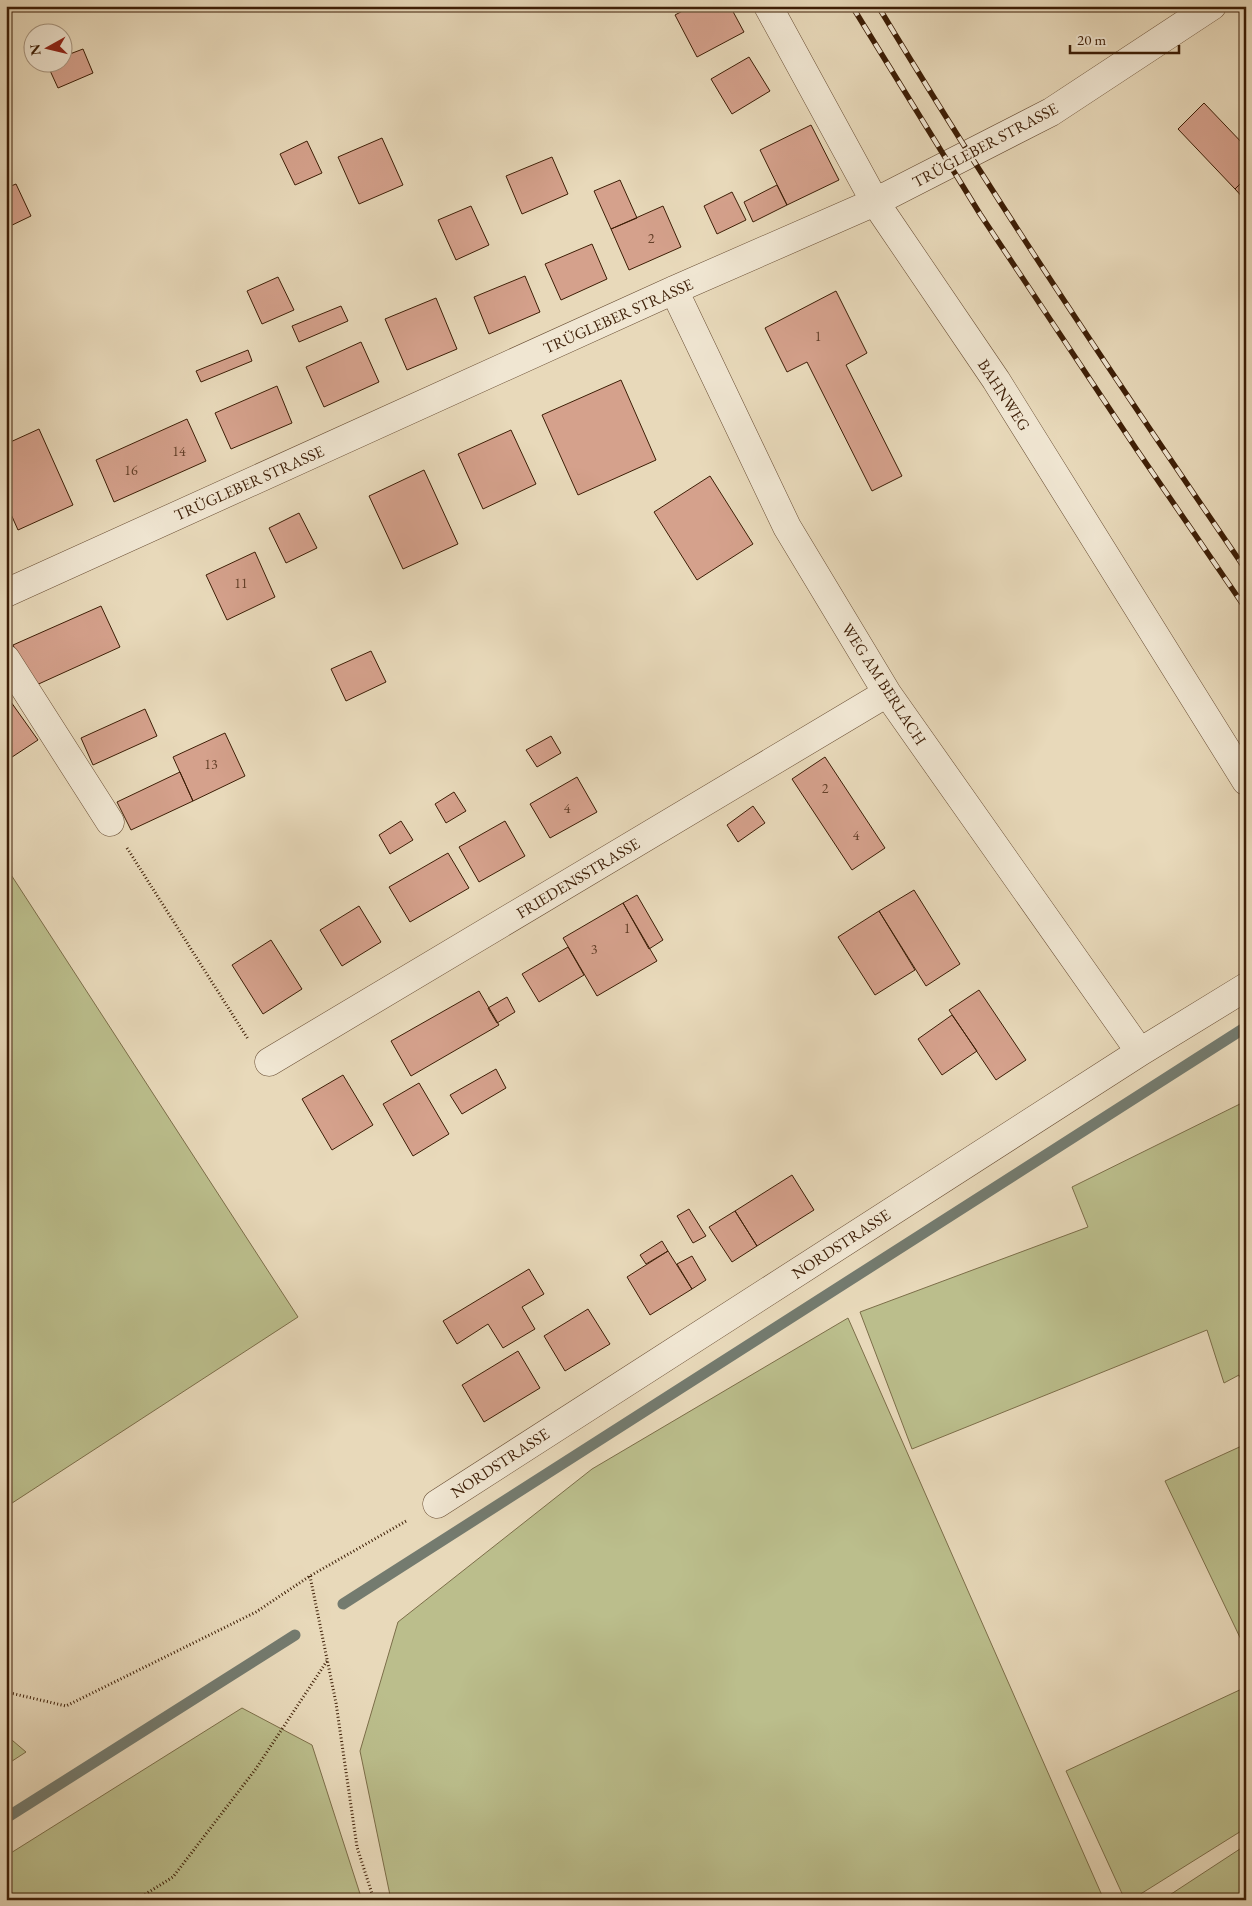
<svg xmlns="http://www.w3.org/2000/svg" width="1252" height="1906" font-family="'EB Garamond',serif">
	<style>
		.green { fill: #bbbe8c; stroke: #7c6e49 }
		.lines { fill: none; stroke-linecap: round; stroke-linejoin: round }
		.stream { stroke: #747b6f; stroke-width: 11 }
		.building { fill: #d5a18c; stroke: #3d1e06 }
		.street-casing { stroke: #684d33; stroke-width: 29 }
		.path { stroke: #3d1e06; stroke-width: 3; stroke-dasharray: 1 2.5; stroke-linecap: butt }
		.street { stroke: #f0e6d2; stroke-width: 28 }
		.rail-casing { stroke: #3d1e06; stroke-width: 5.5 }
		.rail { stroke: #f0e6d2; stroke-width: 4; stroke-dasharray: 11; stroke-linecap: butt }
		.labels { text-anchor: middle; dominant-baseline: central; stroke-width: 4.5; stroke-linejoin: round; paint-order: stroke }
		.number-label { font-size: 14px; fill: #633f28 }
		.street-label { font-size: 16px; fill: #3d1e06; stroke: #f0e6d2 }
	</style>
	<rect width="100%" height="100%" fill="#e8d9ba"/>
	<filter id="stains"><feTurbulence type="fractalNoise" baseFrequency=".004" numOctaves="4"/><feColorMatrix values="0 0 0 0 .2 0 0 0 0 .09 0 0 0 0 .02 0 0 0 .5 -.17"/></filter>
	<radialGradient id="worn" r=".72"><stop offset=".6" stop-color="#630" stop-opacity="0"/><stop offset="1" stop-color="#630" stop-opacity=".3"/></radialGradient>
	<path class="green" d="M6,867L298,1317L6,1507Z
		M1246,1101V1391L1239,1375L1224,1383L1207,1330L912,1449L860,1312L1088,1227L1072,1187Z
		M848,1318L1104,1900H391L360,1751L398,1622L592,1469Z
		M1246,1444V1650L1165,1481Z
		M1246,1687V1828L1131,1900H1125L1066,1771Z
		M242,1708L312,1745L362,1900H6V1856Z
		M6,1735L26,1752L6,1765Z
		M1246,1845V1900H1162Z"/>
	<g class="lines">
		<path class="stream" d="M343,1604L1246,1027
			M6,1818L295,1635"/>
	</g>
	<path class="building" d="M692,6H730L744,32L697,57L675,15Z
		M83,49L93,73L58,88L47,64L62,62V57Z
		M749,57L770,91L732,114L711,79Z
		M1204,103L1246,147V178L1235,189L1178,129Z
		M811,125L839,180L787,205L760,150Z
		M1246,136V147L1240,142Z
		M382,138L403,185L359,204L338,157Z
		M307,141L322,173L295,185L280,154Z
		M552,157L568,194L522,214L506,176Z
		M1246,178V201L1235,189Z
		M620,180L637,218L611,229L594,191Z
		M16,184L31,216L6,228V188Z
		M777,185L787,205L753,222L744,202Z
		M732,192L746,220L717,234L704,206Z
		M471,206L489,245L456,260L438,220Z
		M663,206L681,247L629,270L611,229Z
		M592,244L607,279L561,300L545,264Z
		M525,276L540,312L489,334L474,297Z
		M278,277L294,310L262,324L247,291Z
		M836,291L867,353L846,365L902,476L872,491L807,362L787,372L765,328Z
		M436,298L457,349L407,370L385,319Z
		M341,306L348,321L299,342L292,326Z
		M361,342L379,382L324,407L306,367Z
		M248,350L252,361L201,382L196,371Z
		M621,380L656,460L578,495L542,415Z
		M277,386L292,423L231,449L215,413Z
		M187,419L206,461L114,502L96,460Z
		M39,429L73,505L18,530L6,503V444Z
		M511,430L536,484L483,509L458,454Z
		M424,470L458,544L403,569L369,496Z
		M710,476L753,544L697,580L654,512Z
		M299,513L317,548L286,563L269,528Z
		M255,552L275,597L227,620L206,575Z
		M101,606L120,647L32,687L13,645Z
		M371,651L386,682L346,701L331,669Z
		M6,695L38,740L6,761Z
		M145,709L157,736L93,765L81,738Z
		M225,733L245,776L193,801L173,757Z
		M551,736L561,753L537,767L526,750Z
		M825,757L885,848L852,870L792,779Z
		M180,772L193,801L131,830L117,802Z
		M577,777L597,812L550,838L530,804Z
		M454,792L466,811L446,823L435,804Z
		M753,806L765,823L738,842L727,825Z
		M401,821L413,840L390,854L379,835Z
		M505,821L525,856L479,882L459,847Z
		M448,853L469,888L410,922L389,887Z
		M914,890L960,964L926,986L879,911Z
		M637,895L663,940L649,949L623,903Z
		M623,903L657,961L597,996L563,938Z
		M359,906L381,942L342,966L320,930Z
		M879,911L915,970L875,995L838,937Z
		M271,940L302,989L263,1014L232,965Z
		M568,947L584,975L539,1002L522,974Z
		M979,990L1026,1060L996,1080L949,1010Z
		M479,991L499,1025L411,1076L391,1041Z
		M507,997L515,1012L497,1023L488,1008Z
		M952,1015L977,1051L942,1075L918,1039Z
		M496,1069L506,1088L462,1114L450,1095Z
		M343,1075L373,1125L332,1150L302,1099Z
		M419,1083L449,1134L413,1156L383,1104Z
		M792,1175L814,1210L757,1246L735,1211Z
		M689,1209L706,1236L693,1243L677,1216Z
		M735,1211L757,1246L732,1262L709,1227Z
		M662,1241L668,1251L646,1264L640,1255Z
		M668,1251L692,1289L650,1315L627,1277Z
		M692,1256L706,1280L692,1289L677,1264Z
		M529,1269L544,1294L522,1307L535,1329L503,1348L488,1324L457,1344L443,1321Z
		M588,1309L610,1344L565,1371L544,1336Z
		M518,1351L540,1388L484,1422L462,1385Z"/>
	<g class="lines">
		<g class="street-casing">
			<path id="street" d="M768,6L875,202L996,380L1246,781
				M674,290L787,527L887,693L1140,1052
				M6,593L674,290L875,202L1051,112L1212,6
				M6,659L110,822
				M269,1062L887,693
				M437,1504L1140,1052L1246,987"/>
		</g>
		<path class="path" d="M127,848L248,1039
			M310,1576L336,1703L357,1847L374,1900
			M6,1692L66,1706L256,1612L310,1576L408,1520
			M136,1900L173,1877L255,1770L327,1661"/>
		<use href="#street" class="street"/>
		<g class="rail-casing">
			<path id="rail" d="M852,6L980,214L1137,450L1246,609
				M878,6C994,199 1119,385 1246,570"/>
		</g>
		<use href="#rail" class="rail"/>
	</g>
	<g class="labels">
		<g class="number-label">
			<text x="651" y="238">2</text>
			<text x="818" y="336">1</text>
			<text x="179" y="451">14</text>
			<text x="131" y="470">16</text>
			<text x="241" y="583">11</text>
			<text x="211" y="764">13</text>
			<text x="825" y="788">2</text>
			<text x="567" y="808">4</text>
			<text x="856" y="835">4</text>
			<text x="627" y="928">1</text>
			<text x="594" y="949">3</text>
		</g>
		<g class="street-label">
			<text transform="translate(985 145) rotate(-28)">TRÜGLEBER STRASSE</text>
			<text transform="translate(618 316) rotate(-24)">TRÜGLEBER STRASSE</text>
			<text transform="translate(1004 395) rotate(57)">BAHNWEG</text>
			<text transform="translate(249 483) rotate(-24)">TRÜGLEBER STRASSE</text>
			<text transform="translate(884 684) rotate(57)">WEG AM BERLACH</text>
			<text transform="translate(578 878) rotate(-31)">FRIEDENSSTRASSE</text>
			<text transform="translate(841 1244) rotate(-33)">NORDSTRASSE</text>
			<text transform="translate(500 1463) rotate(-33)">NORDSTRASSE</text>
		</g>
	</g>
	<rect width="1252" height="1906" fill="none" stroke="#e8d9ba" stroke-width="25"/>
	<rect x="8" y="8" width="1237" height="1891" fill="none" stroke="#3d1e06" stroke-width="2.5"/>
	<rect x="12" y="12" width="1227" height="1881" fill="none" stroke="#3d1e06"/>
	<g transform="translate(48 48) rotate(262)"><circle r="24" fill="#f0e6d2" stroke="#a89680"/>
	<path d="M0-4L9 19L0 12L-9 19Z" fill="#8f2418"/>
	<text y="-8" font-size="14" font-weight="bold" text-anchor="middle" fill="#3d1e06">N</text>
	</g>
	<path d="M1070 45v8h109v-8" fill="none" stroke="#3d1e06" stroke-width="2.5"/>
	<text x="1077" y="45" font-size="15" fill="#3d1e06" stroke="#f0e6d2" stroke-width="4" paint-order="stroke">20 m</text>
	<rect width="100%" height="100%" filter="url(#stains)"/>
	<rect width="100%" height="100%" fill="url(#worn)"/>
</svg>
